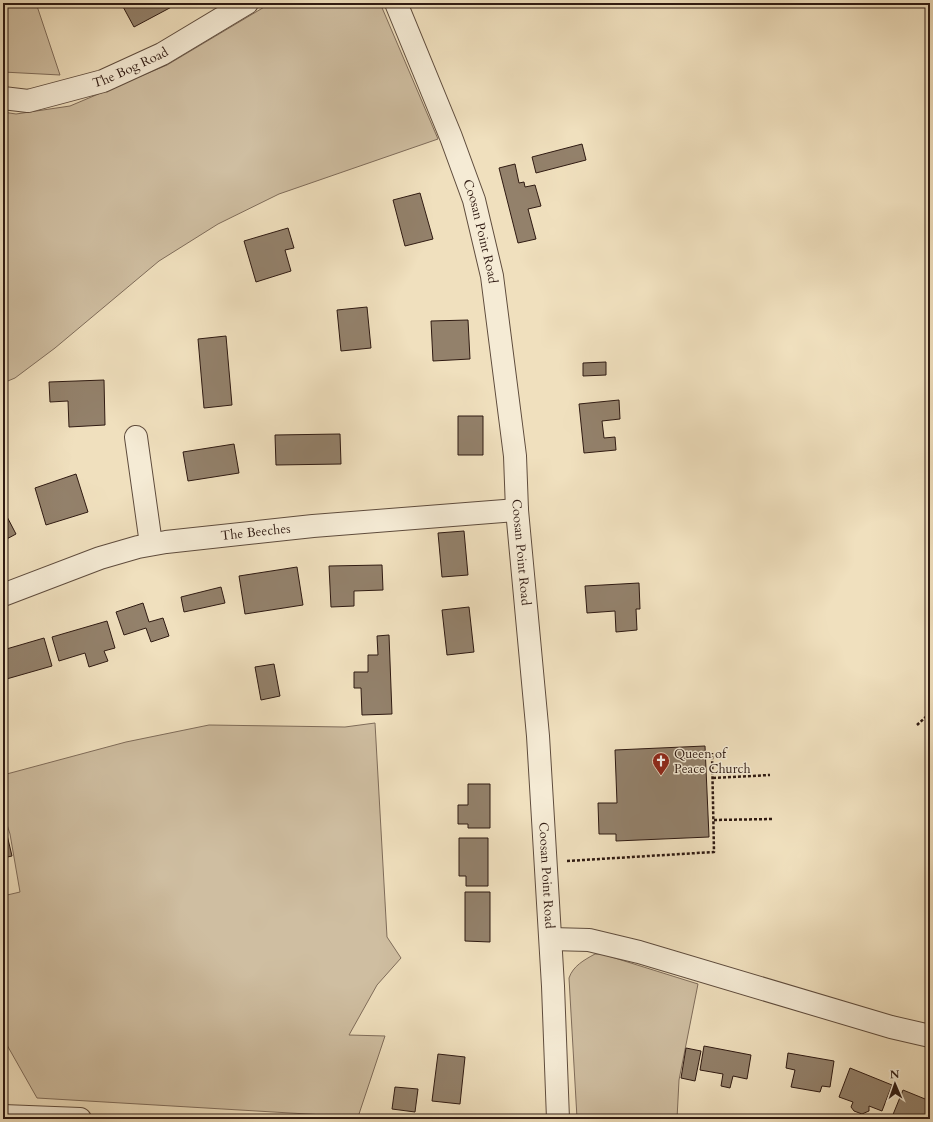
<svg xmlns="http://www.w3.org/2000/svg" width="933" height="1122" font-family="Cardo,serif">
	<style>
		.green { fill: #cfbea1; stroke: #7f6c5a }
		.building { fill: #93816b; stroke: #2f1a12 }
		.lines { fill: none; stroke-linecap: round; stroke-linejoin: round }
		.minor-casing { stroke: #5f4c3d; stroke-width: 24 }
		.path { stroke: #2f1a12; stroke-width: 2.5; stroke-dasharray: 3 2; stroke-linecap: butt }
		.minor { stroke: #f5ebd5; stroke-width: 22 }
		.labels { text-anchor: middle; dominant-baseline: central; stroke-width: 3; stroke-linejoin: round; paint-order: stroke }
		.street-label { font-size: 13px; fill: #2f1a12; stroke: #f5ebd5 }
		.poi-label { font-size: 13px; fill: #2f1a12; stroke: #f5ebd5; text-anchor: start }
	</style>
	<rect width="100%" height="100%" fill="#f0e0be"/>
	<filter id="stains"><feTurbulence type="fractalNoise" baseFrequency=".005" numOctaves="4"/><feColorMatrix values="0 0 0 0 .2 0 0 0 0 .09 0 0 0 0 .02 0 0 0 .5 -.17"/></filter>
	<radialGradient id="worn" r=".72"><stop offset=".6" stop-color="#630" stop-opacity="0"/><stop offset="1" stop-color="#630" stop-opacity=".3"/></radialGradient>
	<path class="green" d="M3,3H36L60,75L3,72Z
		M271,3H380L438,139L279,194L218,224L159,261L55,348L15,378L3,383V112L16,114L70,106L167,65Z
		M375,723L387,937L401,958L377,985L349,1035L385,1036L358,1117L37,1098L3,1038V896L20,892L10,834L3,812V775L126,742L209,725L345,727Z
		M595,954H602L698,984L679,1080L677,1119L577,1118L569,978C573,966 584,960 595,954Z"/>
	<path class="building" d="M121,3H179L134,27Z
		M582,144L586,160L536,173L532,157Z
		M515,164L519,183L524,182L525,187L535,185L541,206L528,209L536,239L518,243L499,168Z
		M420,193L433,239L405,246L393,200Z
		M288,228L294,248L285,250L291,271L256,282L244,241Z
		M367,307L371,348L341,351L337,310Z
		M468,320L470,359L433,361L431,321Z
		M226,336L232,405L204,408L198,339Z
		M606,362V375L583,376V363Z
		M104,380L105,425L69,427L68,401L50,402L49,382Z
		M619,400L620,419L602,421L604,438L615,437L616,450L584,453L579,404Z
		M458,416H483V455H458Z
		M340,434L341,464L276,465L275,435Z
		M234,444L239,473L188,481L183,452Z
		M76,474L88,512L46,525L35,488Z
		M3,509L16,534L3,541Z
		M464,531L468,575L442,577L438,533Z
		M382,565L383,590L354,591V606L331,607L329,566Z
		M297,567L303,605L245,614L239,576Z
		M639,583L640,609H636L637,630L616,632L615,611L587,613L585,586Z
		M221,587L225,603L184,612L181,597Z
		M143,603L149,622L163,618L169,636L151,642L146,628L124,635L116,612Z
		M469,607L474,652L447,655L442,610Z
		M107,621L115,648L104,651L108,661L89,667L85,653L59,661L52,637Z
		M389,635L392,714L362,715L361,688H354V672H368V655H378L377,636Z
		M44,638L52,666L3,680V650Z
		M274,664L280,696L261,700L255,667Z
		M705,746L709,837L616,841V834H599L598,803H617L615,750Z
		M468,784H490V828H468V824H458V805H468Z
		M3,818L12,856L3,858Z
		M459,838H488V886H466V876H459Z
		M465,892H490V942L465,941Z
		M704,1046L751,1055L747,1079L733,1076L730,1088L721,1086L723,1074L700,1070Z
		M686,1048L701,1051L695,1081L681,1078Z
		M788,1053L834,1061L830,1087L822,1086L820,1092L791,1087L795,1070L786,1068Z
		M438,1054L465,1057L460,1104L432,1101Z
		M850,1068L892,1085L882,1111L869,1106V1111L862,1114L854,1111L851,1107L853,1102L839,1097Z
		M395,1087L418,1089L415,1112L392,1109Z
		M903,1090L930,1101V1113L928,1119H898L892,1117Z"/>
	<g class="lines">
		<g class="minor-casing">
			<g id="minor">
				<path id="s1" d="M396,3L451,137L474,200L492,276L515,456L517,510L538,736L553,986L558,1119"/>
				<path id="s2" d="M3,98L28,101L103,81L162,54L247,3"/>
				<path d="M136,437L151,544"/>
				<path id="s3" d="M3,595L100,558L138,547L166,542L313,526L517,510"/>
				<path d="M551,939L589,940L639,952L891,1027L930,1036"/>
				<path d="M3,1116L80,1119"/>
			</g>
		</g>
		<path class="path" d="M917,725L930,713
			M713,778L770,775
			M714,820L772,819
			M567,861L714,852L712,753"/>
		<use href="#minor" class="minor"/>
	</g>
	<defs>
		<g id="church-pin" transform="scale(0.9)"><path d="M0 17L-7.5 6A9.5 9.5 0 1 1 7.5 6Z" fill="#8f2418" stroke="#f5ebd5"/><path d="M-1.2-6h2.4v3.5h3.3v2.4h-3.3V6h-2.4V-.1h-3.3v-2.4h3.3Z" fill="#fff"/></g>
	</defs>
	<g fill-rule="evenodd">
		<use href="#church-pin" x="661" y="761"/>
	</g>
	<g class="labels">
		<g class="street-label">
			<text stroke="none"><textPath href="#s2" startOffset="133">The Bog Road</textPath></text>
			<text stroke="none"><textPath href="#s1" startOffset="244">Coosan Point Road</textPath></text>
			<text stroke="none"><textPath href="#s3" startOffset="262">The Beeches</textPath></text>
			<text stroke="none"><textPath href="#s1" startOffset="568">Coosan Point Road</textPath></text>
			<text stroke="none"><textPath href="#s1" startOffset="892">Coosan Point Road</textPath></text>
		</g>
		<g class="poi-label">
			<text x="674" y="754">Queen of<tspan x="674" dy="15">Peace Church</tspan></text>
		</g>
	</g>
	<rect width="933" height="1122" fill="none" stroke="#f0e0be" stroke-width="16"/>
	<rect x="4" y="4" width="925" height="1114" fill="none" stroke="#2f1a12" stroke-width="2"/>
	<rect x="8" y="8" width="917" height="1106" fill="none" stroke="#2f1a12"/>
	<g transform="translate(895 1084) rotate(358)" stroke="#f5ebd5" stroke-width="3" paint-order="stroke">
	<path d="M0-3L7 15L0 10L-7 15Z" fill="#2f1a12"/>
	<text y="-6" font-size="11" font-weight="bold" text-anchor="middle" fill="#2f1a12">N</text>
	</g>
	<rect width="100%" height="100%" filter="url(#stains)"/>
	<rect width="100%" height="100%" fill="url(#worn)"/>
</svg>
